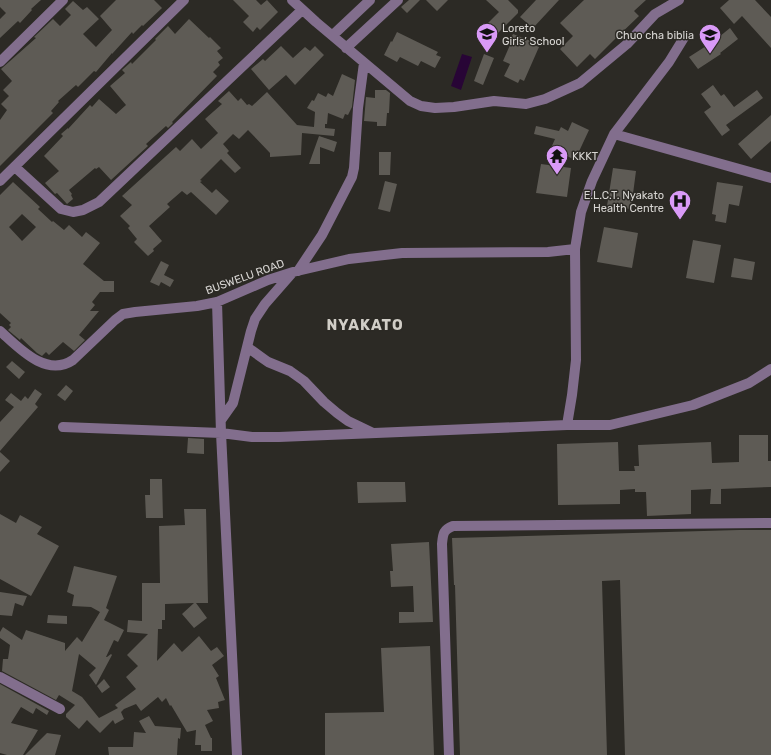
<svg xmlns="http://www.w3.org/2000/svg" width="771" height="755" font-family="Rubik,sans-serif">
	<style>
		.water { fill: #280536 }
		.building { fill: #5e5b55; fill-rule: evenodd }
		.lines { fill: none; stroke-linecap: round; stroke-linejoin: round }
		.minor { stroke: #826e8d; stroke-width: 10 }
		.labels { text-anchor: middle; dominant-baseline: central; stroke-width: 3; stroke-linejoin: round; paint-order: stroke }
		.poi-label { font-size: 11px; fill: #d8d6d3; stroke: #2c2a25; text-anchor: start }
		.street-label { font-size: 11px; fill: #d8d6d3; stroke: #2c2a25 }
		.district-label { font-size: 15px; font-weight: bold; letter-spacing: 1px; fill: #d1cec7; stroke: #2c2a25 }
	</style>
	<rect width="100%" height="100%" fill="#2c2a25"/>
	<path class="water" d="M462,54L472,57L461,90L451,86Z"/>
	<path class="building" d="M0,0H41L31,9L32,10L20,23L18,21L0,38V19L6,13L0,7Z
		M116,0H154L162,8L143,26L142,25L133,34L132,32L112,54V53L96,72L94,71L78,87L76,85L58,101L59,102L51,111L53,113L0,166V120L7,110L1,104L9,96L3,90L12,81L1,69L36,38L34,37L53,19L60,26L71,15L65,9L73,1L83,10L87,7L99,19L83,34L96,47L112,30L100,16Z
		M233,0H256L261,5L267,0L278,12L260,30L257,27L253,32L243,22L249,16Z
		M409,0H420L407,13L401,7Z
		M426,0H448L437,11Z
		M486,0H508L518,10V13L487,44L477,34L499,12Z
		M536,0H559L533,28L520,17Z
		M584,0H646L634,11L639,16L615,39L595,59L590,54L577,67L560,49L573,36L560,23Z
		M729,0H755L771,17V48L742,16L734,24L720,8Z
		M189,19L209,38L210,37L221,48L217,51L223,58L218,62L220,65L213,72L217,76L172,122L173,123L168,128L166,126L146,144L148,146L111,180L99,167L96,169L95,168L69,190L72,194L71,195L73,199L67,204L57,193L55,194L45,183L59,171L44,156L63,136L61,134L68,128V129L90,105L92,107L99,99L116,114L126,105L110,86L125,73L122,70L131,62L132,64L156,40L155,39L168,26L175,34Z
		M730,28L738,39L720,53L721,54L698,69L689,57L714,41Z
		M397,32L438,52L436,55L441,57L435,68L421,61L418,66L400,57L397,62L384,55L391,41L392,42Z
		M513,34L531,41L530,43L539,47L524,81L520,79L518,83L504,76L510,64L503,61L510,45L508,44Z
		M281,46L293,58L305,47L310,51L315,46L324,55L295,85L286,75L269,90L251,69L263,59L265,61Z
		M484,54L494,58L483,85L474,81Z
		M342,74L355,80L352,107L348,115L345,114L343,119L328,113L327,124H325V128L335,129L334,136L302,133L301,155L270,157V153L248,130L239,139L233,134L223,144L229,151L227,153L241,168L235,173L221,159L200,180L202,181L200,182L212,193L216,189L229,201L216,215L191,192L187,195L182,191L167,204L170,207L149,226L162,241L153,249L154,251L148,256L134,242L137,239L128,228L130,226L120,216L132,205L122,196L176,147L180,151L192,139L201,149L218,133L205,119L222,104L218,101L229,91L238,101L241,98L247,105L249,104L252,106L267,92L297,125L314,127L315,112L307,108L312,100L314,101L318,93L326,97L328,93L333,96Z
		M713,85L721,96L724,94L734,107L757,90L763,98L726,125L730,130L722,136L704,112L711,107L701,94Z
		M375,90H386L390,93L389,113H387L386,126H377V122L364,121L366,97L375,98Z
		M771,115V141L751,159L738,144Z
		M572,122L589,130L575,160L551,148L555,139L534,134L536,126L559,131L561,127L568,131Z
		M319,136L337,142L334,152L320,147V164H309Z
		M379,152H391L390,175H379Z
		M541,164L571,168L567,197L536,193Z
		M613,168L636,171L631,209L607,206Z
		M385,181L397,184L390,212L378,209Z
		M13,182L40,207L38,209L52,222L53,221L64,230L69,225L82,237L86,232L100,243L83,264L104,281H114V292H100L92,302L95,305L90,311H99L79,335L85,340L74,351L63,342L49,355L46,352L42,356L37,353L21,338L20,340L8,330L11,327L9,325L11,323L0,313V195ZM22,214L36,227L22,241L9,227Z
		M717,182L743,186L739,206L729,204L726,223L715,221L716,215L712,214Z
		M604,227L638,233L632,268L597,262Z
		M693,240L721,245L714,283L686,278Z
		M734,258L755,262L752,280L731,277Z
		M161,261L169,265L164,275L174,280L170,287L161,282L159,286L150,282Z
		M12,361L25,372L19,379L6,367Z
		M66,385L73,391L65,401L57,395Z
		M35,389L42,394L35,404L38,407L0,451V422L14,407L5,400L11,393L21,401L25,396L28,399Z
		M739,435H768V461H771V487L721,489V504H710L711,489L691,490V514L647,516L646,492H635V489L620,490V504L558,505L557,444L618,442L619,471H635L634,466H639L638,445L711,442L712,463L739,462Z
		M188,438L204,439V454L187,453Z
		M0,452L10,461L0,472Z
		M150,479H162L163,518H146L145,495H150Z
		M357,482H405L406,502L358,503Z
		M184,509H206L208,603H196L207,618L194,628L182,614L194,603L165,604V620H162V629H158L157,661L174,643L182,652L199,636L211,651L217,647L224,656L212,665L219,676L216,678L225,700L218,702L219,708L207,710L213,721L205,725L211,738H212V751H201V745H195L196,730L187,732L171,705L170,706L166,698L162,702L158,697L141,711L136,704L124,709L121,712L124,719L115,724L113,720L100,733L87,720L79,729L66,717V714L75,705L59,695L56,700L2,671L3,659H8L10,645L0,638V632L3,627L22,640L26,630L65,643V651L77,637L82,642L100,612L91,607L72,606L74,595L67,592L74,566L117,576L106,608L109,610L104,620L124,630L118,642L114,640L106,657H107L111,654L112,655L96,685L89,675L96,668L79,654L72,691L82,697L99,718L118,708L115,705L136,689L126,677L138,666L127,655L148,634L127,632L128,620L142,621V583H160L159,526L185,525Z
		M0,514L16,523L20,515L42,527L37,534L59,546L31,596L0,579Z
		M739,530H771V755H625L620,580L602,581L607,755H460L455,585H454L452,538Z
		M429,542L433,622L399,623V612H414L413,586L391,587L390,571H393L391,544Z
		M0,592L27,596L23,606L15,603L12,616L0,615Z
		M48,615L67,616V624L47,623Z
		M430,646L434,755H325V713L384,712L381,648Z
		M104,679L110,687L102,693L97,686Z
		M0,684L49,711L47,715L36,708L33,714L21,707L11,723L38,730L23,755H7L0,753Z
		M149,716L155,726L181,728L180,739L178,738L177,755H109L108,747H133L134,732L146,733L139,721Z
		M47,733L61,735L55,755H25Z"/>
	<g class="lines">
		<path class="minor" d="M292,0L316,22L410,101L421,106L435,108L454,107L494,101L526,104L545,99L580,83L627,44L655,14L679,0
			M333,35L370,0
			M346,48L398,0
			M0,62L63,0
			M614,134L771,178
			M15,167L61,209L73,212L83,210L99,202L302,10
			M0,181L184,0
			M298,271L322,235L352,177L354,168L358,108L364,63
			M217,302L221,433L237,755
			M0,331C19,348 46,378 73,360L115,320L123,314L135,312L197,306L217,302L268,280L293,272L349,259L402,253L548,252L575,249
			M247,347L268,362L290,371L304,381L324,402L337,413L348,421L373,433
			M221,420L233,403L251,331L255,319L265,304L293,272
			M567,425L572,395L576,360L575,249L581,212L592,181L614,134L669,62L685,36
			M63,427L221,433L252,437H279L567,425H610L693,405L749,383L771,369
			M0,677L60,709
			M449,755L442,544C443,534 443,530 453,526L771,523"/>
	</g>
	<defs>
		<g id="school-pin" transform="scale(1.15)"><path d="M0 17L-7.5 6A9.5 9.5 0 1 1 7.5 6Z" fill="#d99af7" stroke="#2c2a25"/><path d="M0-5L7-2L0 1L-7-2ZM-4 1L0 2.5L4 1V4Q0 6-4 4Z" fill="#111"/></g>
		<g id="university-pin" transform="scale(1.15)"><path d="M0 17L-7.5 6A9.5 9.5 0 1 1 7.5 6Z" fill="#d99af7" stroke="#2c2a25"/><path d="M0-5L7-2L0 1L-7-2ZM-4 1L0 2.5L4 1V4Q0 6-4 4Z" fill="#111"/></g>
		<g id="temple-pin" transform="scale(1.15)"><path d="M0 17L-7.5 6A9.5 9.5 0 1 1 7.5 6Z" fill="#d99af7" stroke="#2c2a25"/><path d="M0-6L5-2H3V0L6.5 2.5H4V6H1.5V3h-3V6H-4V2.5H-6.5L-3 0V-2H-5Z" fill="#111"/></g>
		<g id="hospital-pin" transform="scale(1.15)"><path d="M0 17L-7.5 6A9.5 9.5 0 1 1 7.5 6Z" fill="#d99af7" stroke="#2c2a25"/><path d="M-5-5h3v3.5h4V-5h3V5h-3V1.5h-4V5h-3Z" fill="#111"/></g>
	</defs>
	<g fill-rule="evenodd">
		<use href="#school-pin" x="487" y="34"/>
		<use href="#university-pin" x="710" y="35"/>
		<use href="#temple-pin" x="557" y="156"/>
		<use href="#hospital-pin" x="680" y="201"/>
	</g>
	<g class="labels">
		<g class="poi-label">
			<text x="502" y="28">Loreto<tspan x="502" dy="13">Girls’ School</tspan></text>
			<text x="694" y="35" text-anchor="end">Chuo cha biblia</text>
			<text x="572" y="156">KKKT</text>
			<text x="664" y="195" text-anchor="end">E.L.C.T. Nyakato<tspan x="664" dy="13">Health Centre</tspan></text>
		</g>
		<g class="street-label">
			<text transform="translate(245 277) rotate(-20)">BUSWELU ROAD</text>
		</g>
		<g class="district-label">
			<text x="365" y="325">NYAKATO</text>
		</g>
	</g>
</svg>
